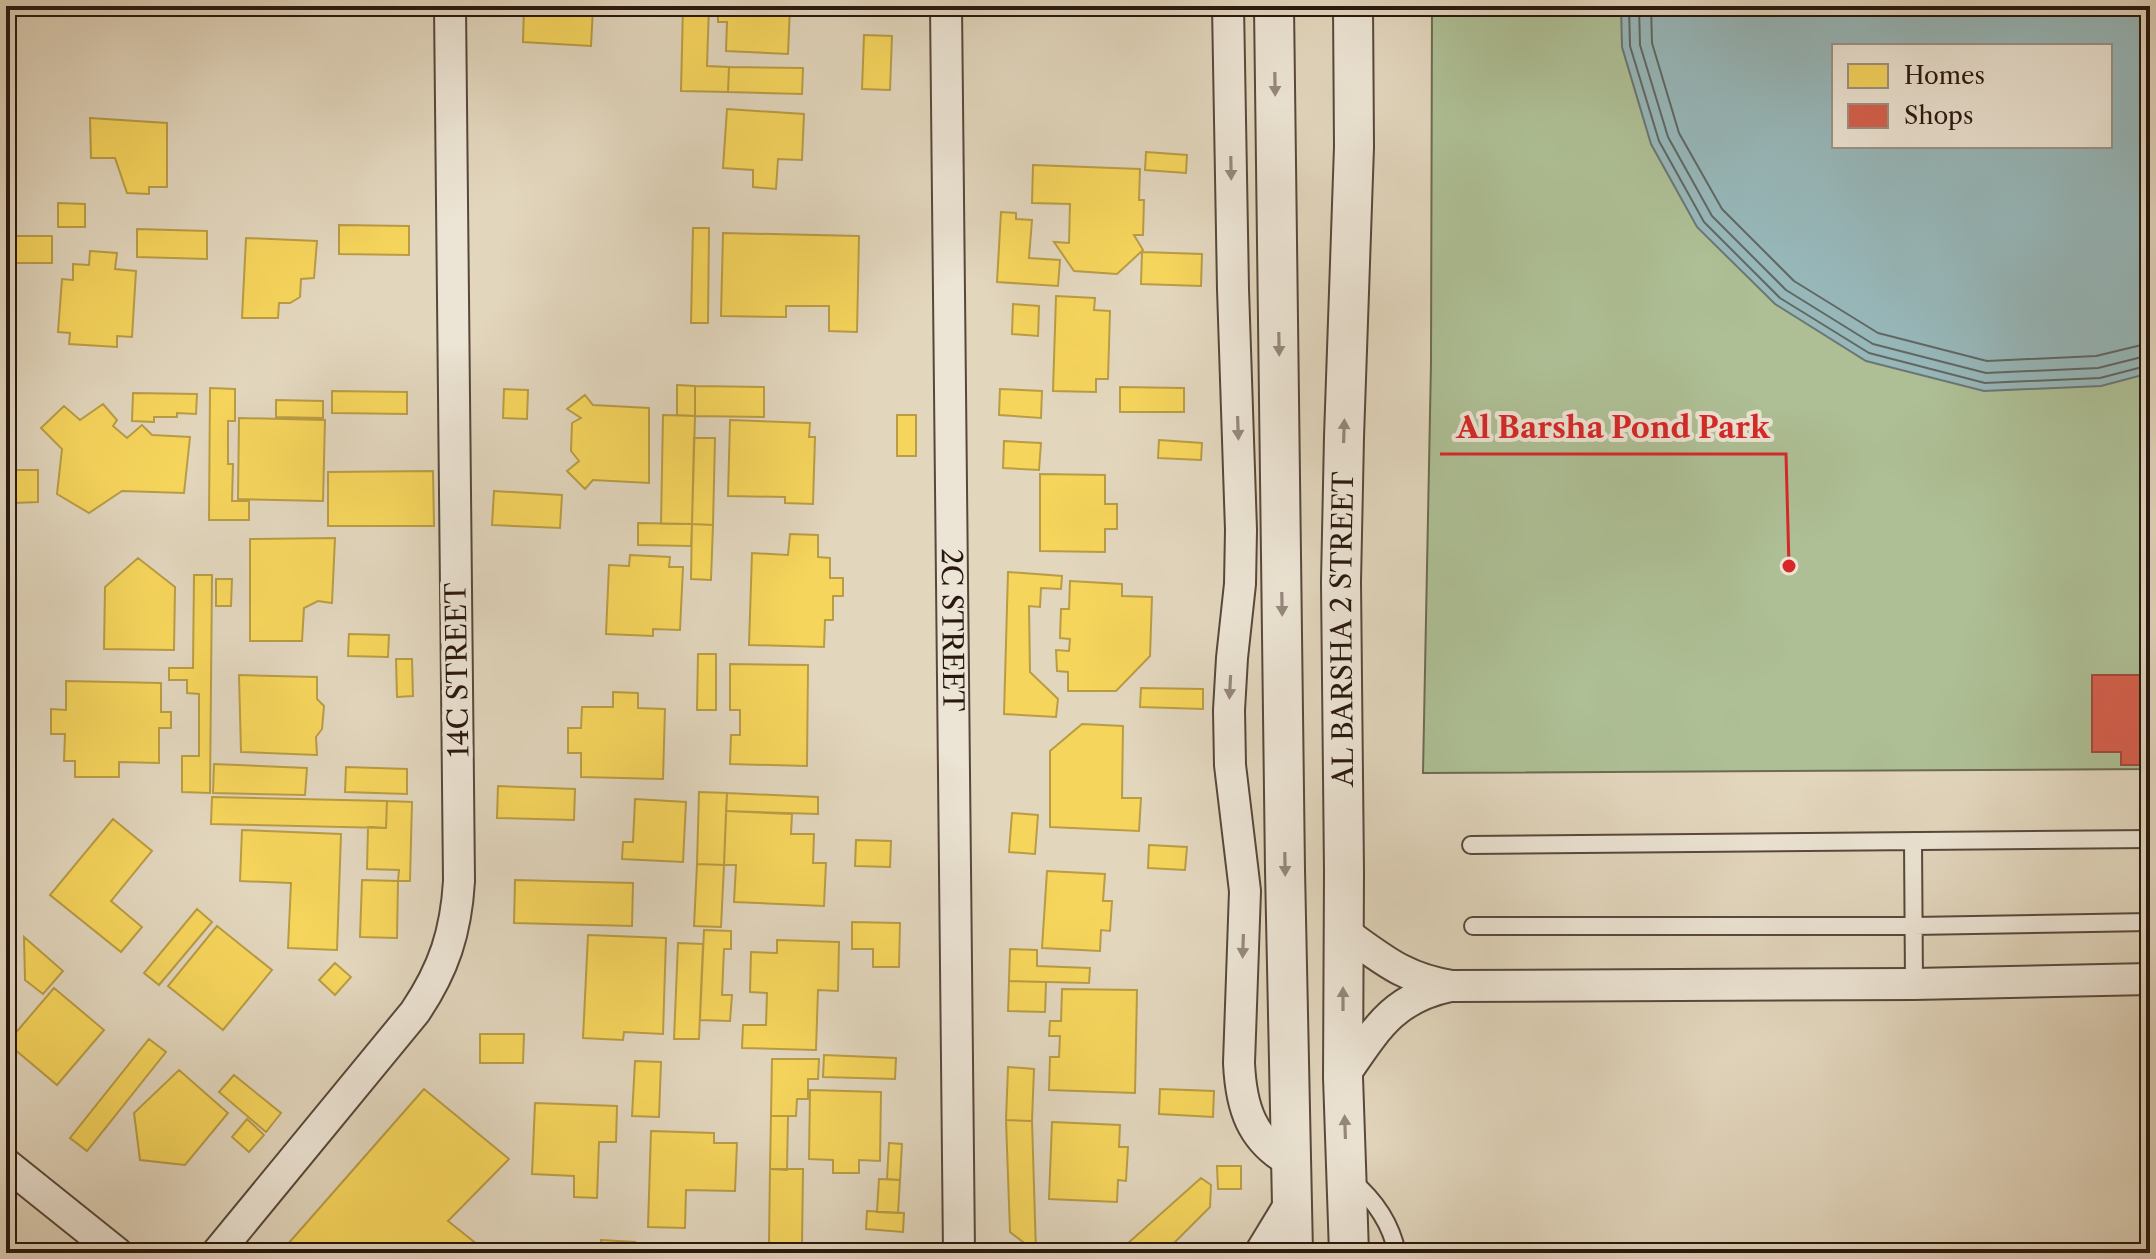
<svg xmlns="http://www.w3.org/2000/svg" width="2156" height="1259" font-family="'Libre Caslon Text',serif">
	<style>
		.green { fill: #aebf95; stroke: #6c6c52; stroke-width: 2; fill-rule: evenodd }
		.water { fill: #97b7b9; stroke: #6b7775; stroke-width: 2; fill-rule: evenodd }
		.homes { fill: #f6d55c; stroke: #b99c45; stroke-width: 2 }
		.shops { fill: #d6604d; stroke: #a24a3b; stroke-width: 2 }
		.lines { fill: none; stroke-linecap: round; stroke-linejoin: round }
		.shore { stroke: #606864; stroke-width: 2 }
		.service-casing { stroke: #58483b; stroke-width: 20 }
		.minor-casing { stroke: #58483b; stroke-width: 34 }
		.tertiary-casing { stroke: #58483b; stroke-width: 42 }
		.service { stroke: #ece4d4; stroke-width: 16 }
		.minor { stroke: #ece4d4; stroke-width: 30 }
		.tertiary { stroke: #ece4d4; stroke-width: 38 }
		.oneway { fill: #95887c }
		.labels { text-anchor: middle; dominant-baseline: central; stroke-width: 8; stroke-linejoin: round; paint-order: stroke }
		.street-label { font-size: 28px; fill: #2a1810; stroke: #ece4d4 }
		.leader { fill: none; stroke: #d62828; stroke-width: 3 }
		.callout-dot { fill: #d62828; stroke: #ece4d4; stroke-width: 3 }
		.callout-label { font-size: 30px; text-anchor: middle; font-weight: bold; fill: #d62828; stroke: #ece4d4; stroke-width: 8; stroke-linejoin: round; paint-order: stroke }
	</style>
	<rect width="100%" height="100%" fill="#e2d6bd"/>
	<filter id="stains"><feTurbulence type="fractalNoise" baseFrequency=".0025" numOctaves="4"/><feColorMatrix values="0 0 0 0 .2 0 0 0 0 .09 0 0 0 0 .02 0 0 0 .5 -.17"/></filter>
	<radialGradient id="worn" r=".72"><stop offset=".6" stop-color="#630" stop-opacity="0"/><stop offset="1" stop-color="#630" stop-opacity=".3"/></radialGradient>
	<path class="green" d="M1432,6H2150V769L1423,773L1431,363ZM1834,46H2110V146H1834Z"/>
	<path class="water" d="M1621,6H2150V373L2101,386L1984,391L1866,361L1775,304L1697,227L1651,144L1622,47ZM1834,46H2110V146H1834Z"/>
	<path class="homes" d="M524,6L593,7L591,46L523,42Z
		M683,6H709L707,66L729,67L728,92L681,91Z
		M727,6H790L788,54L726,51L727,22H718V10L727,11Z
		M864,35L892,36L890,90L862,89Z
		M729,67L803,68L802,94L728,92Z
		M727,109L804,114L802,160L778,159L776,189L753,187V170L723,168Z
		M90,118L167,123V187H149V194L127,193L115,158H91Z
		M1146,152L1187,155L1186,173L1145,170Z
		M1033,165L1140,169L1139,200H1144L1143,235H1134L1143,250L1117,274L1074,271L1054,242L1069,243L1070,204L1032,203Z
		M58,203L85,204V227H58Z
		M1001,212L1016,213V219L1032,220L1029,258L1060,260L1058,286L997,282Z
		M339,225L409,226V255L339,254Z
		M693,228H709L708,323H691Z
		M137,229L207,231V259L137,257Z
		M723,233L859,236L857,332L829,331V306H786V317L721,316Z
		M7,236H52V263H7Z
		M246,238L317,241L314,278L301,279L300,297L290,303H279L278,318H242Z
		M90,251L117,253L115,269L136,271L132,337L117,336V347L69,344L70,333L58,332L62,279L73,280V264L89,265Z
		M1142,252L1202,254L1201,286L1141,284Z
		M1056,296L1095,298L1094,310L1110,311L1108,379H1096V392L1053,391Z
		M1013,304L1039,306L1038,336L1012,334Z
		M677,385L695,386V416L677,415Z
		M695,386L764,387V417L695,416Z
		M1120,387L1184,388V412H1120Z
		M210,388L235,389V421H228V464H233L232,501H249V520H209Z
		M504,389L528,390L527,419L503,418Z
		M1000,389L1042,391L1041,418L999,415Z
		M332,391L407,392V414L332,413Z
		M133,393L197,394L196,414L177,413V417H154V422L132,421Z
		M585,395L593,405L649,408V483L593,480L585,489L567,471L579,461L571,451L572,423L581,418L567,409Z
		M276,400L323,401V418L276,417Z
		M103,404L117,420L113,426L127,438L142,425L152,435L190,437L184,493L122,491L89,513L57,494L62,449L41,428L64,406L80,420Z
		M663,415L695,416L692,524H661Z
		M897,415H916V456H897Z
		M239,418L325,420L323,501L238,499Z
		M730,420L810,423L809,437H815L813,504L785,503V497L728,496Z
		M694,438H715L713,525L692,524Z
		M1159,440L1202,443L1201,460L1158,458Z
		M1004,441L1041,443L1039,470L1003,468Z
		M14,470H38V502L14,503Z
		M433,471L434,526H328V472Z
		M1040,474L1105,475V504H1117V529H1105V552L1040,551Z
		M494,491L562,495L560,528L492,525Z
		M638,523L692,524L691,546L638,545Z
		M692,524L713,525L711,580L691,579Z
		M790,534L818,535V557L830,558V578H843V596H833V620H825L824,647L749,645L752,553L788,555Z
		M335,538L332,603L318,601L304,608L302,641H250V539Z
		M630,555L670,557L669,567H683L680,630L653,629V636L606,634L609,565L629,566Z
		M138,558L175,587L174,650L104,649L105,587Z
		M1008,572L1062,576L1061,589L1041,588L1040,607L1029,606L1030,672L1058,699L1056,717L1004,714Z
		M194,575H212L210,793L182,792V756H199V694L187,693V680H169V668H193Z
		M216,579H232L231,606H216Z
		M1070,581L1122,584V596L1152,597L1150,656L1116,691H1068V672L1057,671L1056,650L1069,651L1070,639L1060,638L1061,609H1069Z
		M349,634L389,635L388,657L348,656Z
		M698,654H716V710H697Z
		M396,659H412L413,696L397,697Z
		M730,664L808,665L807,766L730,764L731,735H740V710H730Z
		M239,675L317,677V699L324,706L322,729L316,737L317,755L241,752Z
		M66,681L161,683V712H171V728H159V763L119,762V777H75V761H64L65,734H51V709L66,710Z
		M1141,688L1203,689V709L1140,707Z
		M613,692L638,693V708L665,709L663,779L581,777V753H568V728H581L582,707H613Z
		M1082,724L1123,726L1122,798H1141L1139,831L1050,827V751Z
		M214,764L307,768L305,795L213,793Z
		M346,767L407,769V794L345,792Z
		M498,786L575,789L574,820L497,818Z
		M699,792L727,793L724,865L697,864Z
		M727,793L818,797V814L726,811Z
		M212,797L387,801L386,828L211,824Z
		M635,799L686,802L683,862L622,859L623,842H633Z
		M387,801L412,802L410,881H398L399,870L367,869L368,827L386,828Z
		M726,811L792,814L791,834H814L813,863H826L824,906L734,902L736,865H724Z
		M1012,813L1038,815L1035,854L1009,852Z
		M113,819L152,851L111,901L142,927L121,952L50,895Z
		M242,830L341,834L337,950L288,948L291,883L240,881Z
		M856,840L891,841L890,867L855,866Z
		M1149,845L1187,847L1185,870L1148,868Z
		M697,864L724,865L721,927L694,926Z
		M1047,871L1105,874L1103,901H1112L1110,931L1101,930L1100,951L1042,948Z
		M362,880L398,881L397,938L360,937Z
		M515,880L633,883L632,926L514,923Z
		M197,909L212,922L159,985L144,973Z
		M852,922L900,923L899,967H873V949H852Z
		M217,926L272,970L223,1030L168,986Z
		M704,930L731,931V949H724L722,995H732L730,1021L700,1020Z
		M588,935L666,938L663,1034L624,1032L623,1040L583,1038Z
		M24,937L63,971L43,994L25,980Z
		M777,940L839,942L838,991L818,990L816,1050L742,1048L743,1025H766L767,993L750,992L751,952L777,953Z
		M678,943L703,944L699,1039H674Z
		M1010,949L1037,950V966L1090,968L1089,983L1009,981Z
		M335,963L351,977L335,995L319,980Z
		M1009,981L1046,982L1045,1012L1008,1011Z
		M54,988L104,1030L57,1085L7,1043Z
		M1062,989L1137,990L1135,1093L1049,1090L1050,1057H1059L1060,1036H1049L1050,1021H1061Z
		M480,1034H524L523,1063H480Z
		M149,1039L166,1052L87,1151L70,1138Z
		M824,1055L896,1058L895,1079L823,1077Z
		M772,1059H819L818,1079H808V1099H797L796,1116H771Z
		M635,1061L661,1062L659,1117L632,1116Z
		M1008,1067L1034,1069L1032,1121L1006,1120Z
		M179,1070L228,1113L185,1165L140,1160L134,1113Z
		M234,1075L281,1113L266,1132L219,1092Z
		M424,1089L509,1159L448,1221L488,1253H280Z
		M1160,1089L1214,1091L1213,1117L1159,1114Z
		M810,1090L881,1092L880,1161L859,1160V1173H833V1160L809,1159Z
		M535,1103L617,1106L616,1142H599L597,1198L574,1197V1176L532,1174Z
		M771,1116H788L787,1170L770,1169Z
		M247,1119L264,1135L249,1152L232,1137Z
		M1006,1120L1032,1121L1036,1252L1010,1232Z
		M1052,1122L1120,1125L1119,1147H1128L1126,1181L1118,1180L1117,1202L1049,1199Z
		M651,1131L714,1133V1143H737L735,1191L686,1190L685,1228L648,1227Z
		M889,1143L902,1144L900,1180L887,1179Z
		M1217,1166H1241V1189H1218Z
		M770,1169H803L802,1244L769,1243Z
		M1201,1178L1211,1185L1210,1207L1164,1253H1117Z
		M879,1179L900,1180L898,1213L877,1212Z
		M867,1211L904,1213L903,1232L866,1229Z
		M601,1240L635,1242V1253H601Z
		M769,1243L802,1244V1253H769Z"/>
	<path class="shops" d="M2092,675H2150V765H2121V752H2092Z"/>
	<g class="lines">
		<path class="shore" d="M1629,6L1630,46L1659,141L1704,222L1780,298L1869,353L1985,383L2100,378L2150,365
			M1639,6L1640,45L1668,137L1712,216L1786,290L1873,344L1986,373L2098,368L2150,355
			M1651,6L1652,43L1679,133L1722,209L1794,281L1878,333L1987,361L2096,356L2150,343"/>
		<g class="service-casing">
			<path id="service" d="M1913,841L1914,984
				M1471,845L2150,839
				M1473,926H1913L2150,922
				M1352,1181C1375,1200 1391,1224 1397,1253"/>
		</g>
		<g class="minor-casing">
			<g id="minor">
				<path id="s1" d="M946,6L959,1253"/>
				<path d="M1228,6L1233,289L1241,530L1240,584L1232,658L1229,710L1230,765L1245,891L1239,1063C1241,1107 1251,1140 1291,1162"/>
				<path d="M1343,931C1381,958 1404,979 1452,986L1914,984L2150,979"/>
				<path d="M1343,1077C1375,1031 1392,998 1450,986"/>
				<path d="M6,1164L117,1253"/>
				<path d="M217,1253L415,1012C444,969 456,932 459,881L450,6"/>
				<path d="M1260,1253L1291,1202"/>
			</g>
		</g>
		<g class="tertiary-casing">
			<g id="tertiary">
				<path d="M1274,6L1285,870L1293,1253"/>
				<path id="s2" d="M1349,1253L1343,1077L1344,872L1341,582L1344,437L1354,147L1353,6"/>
			</g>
		</g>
		<use href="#service" class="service"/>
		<use href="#minor" class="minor"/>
		<use href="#tertiary" class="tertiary"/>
	</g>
	<defs><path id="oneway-solid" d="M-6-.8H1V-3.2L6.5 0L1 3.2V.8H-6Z" transform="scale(2)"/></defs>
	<g class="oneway">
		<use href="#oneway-solid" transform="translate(1275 84) rotate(89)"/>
		<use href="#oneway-solid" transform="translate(1231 168) rotate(89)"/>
		<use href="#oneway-solid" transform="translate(1279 344) rotate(89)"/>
		<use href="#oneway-solid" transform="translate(1238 428) rotate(88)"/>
		<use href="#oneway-solid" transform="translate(1344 431) rotate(-88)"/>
		<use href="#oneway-solid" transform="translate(1282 604) rotate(89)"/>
		<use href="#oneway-solid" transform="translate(1230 687) rotate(93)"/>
		<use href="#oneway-solid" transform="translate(1285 864) rotate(89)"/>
		<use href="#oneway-solid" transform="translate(1243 946) rotate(92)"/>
		<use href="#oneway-solid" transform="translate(1343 999) rotate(-90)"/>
		<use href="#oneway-solid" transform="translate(1345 1127) rotate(-92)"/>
	</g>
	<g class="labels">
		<g class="street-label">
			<text stroke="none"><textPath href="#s1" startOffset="624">2C STREET</textPath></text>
			<text stroke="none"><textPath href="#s2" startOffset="624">AL BARSHA 2 STREET</textPath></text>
			<text transform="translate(457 670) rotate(-91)">14C STREET</text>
		</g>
	</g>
	<path class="leader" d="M1789 566L1786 454H1440"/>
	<circle class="callout-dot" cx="1789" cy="566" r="8"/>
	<g class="callout-label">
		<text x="1613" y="438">Al Barsha Pond Park</text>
	</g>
	<rect width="2156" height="1259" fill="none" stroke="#e2d6bd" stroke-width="32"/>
	<rect x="8" y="8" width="2140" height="1243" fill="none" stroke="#2a1810" stroke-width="4"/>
	<rect x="16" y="16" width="2124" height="1227" fill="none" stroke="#2a1810" stroke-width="2"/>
	<rect x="1832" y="44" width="280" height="104" fill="#ece4d4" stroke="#9e9286" stroke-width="2"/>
	<rect x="1848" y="64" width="40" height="24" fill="#f6d55c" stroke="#9e9286" stroke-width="2"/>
	<text x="1904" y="84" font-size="24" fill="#2a1810">Homes</text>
	<rect x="1848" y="104" width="40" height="24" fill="#d6604d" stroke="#9e9286" stroke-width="2"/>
	<text x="1904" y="124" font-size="24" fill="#2a1810">Shops</text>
	<rect width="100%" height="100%" filter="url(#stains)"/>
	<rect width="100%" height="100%" fill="url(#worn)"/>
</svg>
